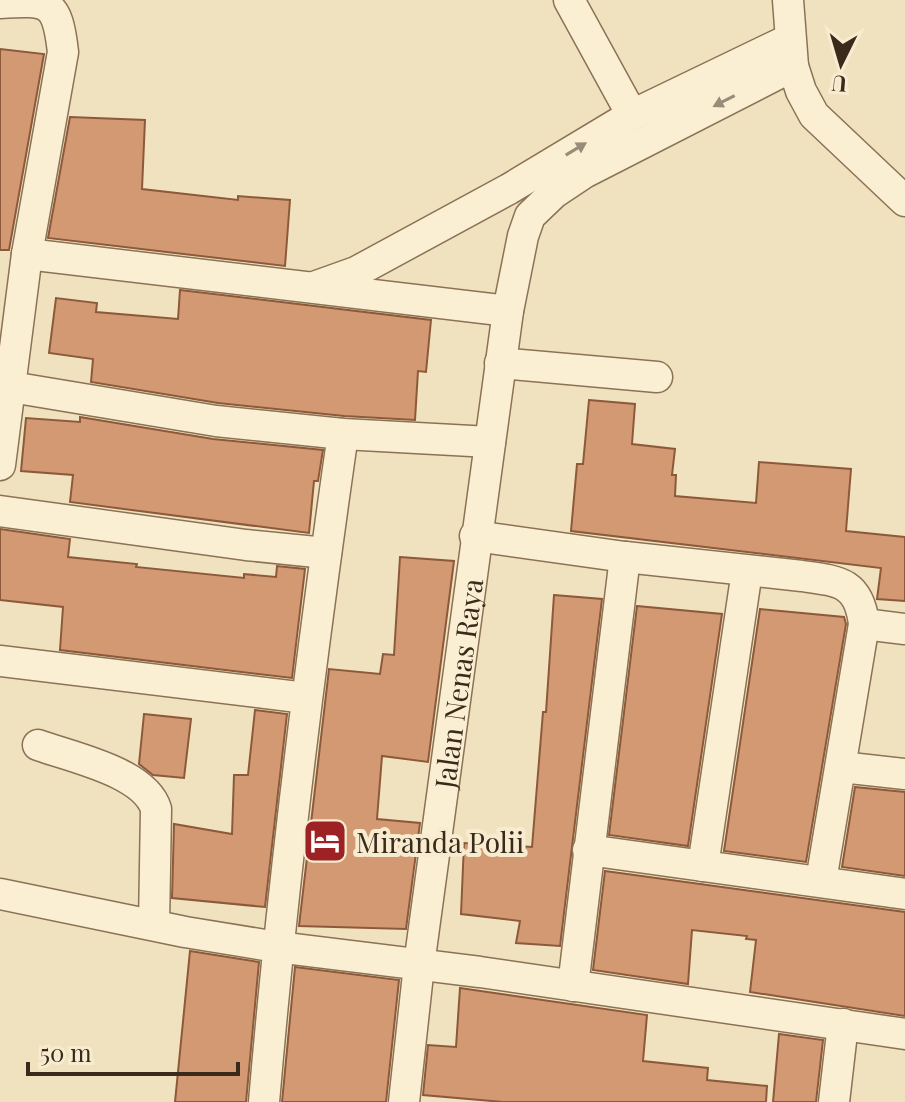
<svg xmlns="http://www.w3.org/2000/svg" width="905" height="1102" font-family="'Playfair Display',serif">
	<style>
		.building { fill: #d29973; stroke: #8c5a3a; stroke-width: 2 }
		.lines { fill: none; stroke-linecap: round; stroke-linejoin: round }
		.street-casing { stroke: #8b7256; stroke-width: 33 }
		.street { stroke: #fbefd3; stroke-width: 30 }
		.oneway { fill: #9a8c78 }
		.labels { text-anchor: middle; dominant-baseline: central; stroke-width: 8; stroke-linejoin: round; paint-order: stroke }
		.street-label { font-size: 28px; fill: #3a2a1c; stroke: #f8ecd0 }
		.poi-label { font-size: 28px; fill: #3a2a1c; stroke: #f8ecd0; text-anchor: start }
	</style>
	<rect width="100%" height="100%" fill="#f1e2bf"/>
	<path class="building" d="M0,49L44,54L9,250H0Z
		M70,117L145,120L142,189L238,200V196L290,200L285,266L48,238Z
		M180,290L431,320L426,372L418,371L415,420L344,416L218,403L91,382L93,359L49,353L56,298L97,303L96,312L178,319Z
		M589,400L635,404L632,444L675,449L672,475H676L675,496L756,503L759,462L851,469L846,531L905,537V601L877,599L881,568L571,531L577,464H583Z
		M80,417L213,439L323,450L318,481H314L309,533L70,502L73,475L21,471L26,418L80,422Z
		M0,529L70,539L68,557L137,564L136,567L244,578V574L276,577L277,566L305,569L292,678L60,650L63,607L0,600Z
		M400,557L454,561L428,762L382,756L377,819L420,823L406,929L299,926L329,669L380,674L383,654L394,655Z
		M554,595L602,599L560,946L516,943L520,921L461,914L464,843L532,847L543,712H546Z
		M637,606L722,614L688,846L609,835Z
		M760,609L844,617L846,624L806,862L724,851Z
		M255,710L287,714L265,907L172,898L174,824L232,834L234,775H248Z
		M144,714L191,719L184,778L153,775L139,764Z
		M855,787L905,792V876L842,867Z
		M605,871L905,912V1016L750,992L756,940L746,939L747,936L692,930L688,984L593,970Z
		M190,951L259,962L246,1102H175Z
		M295,967L399,980L386,1102H282Z
		M460,988L647,1015L643,1061L708,1068L707,1080L767,1086L766,1102H503L423,1095L428,1045L456,1047Z
		M779,1034L823,1040L816,1102H773Z"/>
	<g class="lines">
		<g class="street-casing">
			<g id="street">
				<path d="M569,0L632,115"/>
				<path d="M788,0L793,66L801,91L814,115L905,201"/>
				<path d="M0,3C49,0 57,0 63,52L27,254L0,465"/>
				<path d="M27,254L508,311"/>
				<path d="M314,287L356,272L509,189L632,115L790,39"/>
				<path d="M500,363L657,377"/>
				<path d="M11,387L216,421L343,434L490,442"/>
				<path d="M0,511L246,545L326,553"/>
				<path d="M475,536L625,557L802,576C839,581 859,582 864,624L821,881"/>
				<path d="M864,624L905,629"/>
				<path d="M0,661L306,698"/>
				<path d="M38,745C71,757 145,772 156,809L154,925"/>
				<path d="M841,767L905,774"/>
				<path d="M588,850L905,894"/>
				<path d="M703,866L747,571"/>
				<path d="M0,894L185,932L277,947L480,972L905,1034"/>
				<path d="M573,986L625,557"/>
				<path d="M264,1102C283,878 311,656 343,434"/>
				<path id="s1" d="M404,1102L419,965L508,311L523,236L530,216L554,193L584,173L793,66"/>
				<path d="M834,1102L843,1024"/>
			</g>
		</g>
		<use href="#street" class="street"/>
	</g>
	<defs><path id="oneway-solid" d="M-6-.8H1V-3.2L6.5 0L1 3.2V.8H-6Z" transform="scale(2)"/></defs>
	<g class="oneway">
		<use href="#oneway-solid" transform="translate(724 101) rotate(153)"/>
		<use href="#oneway-solid" transform="translate(576 149) rotate(-31)"/>
	</g>
	<defs>
		<g id="hotel-square" transform="scale(2.3)"><rect x="-9" y="-9" width="18" height="18" rx="4" fill="#9e2224" stroke="#f8ecd0"/><path d="M-6-4.5h1.5V1H6V5H4.5V3h-9V5H-6ZM-4 0a1.8 1.8 0 1 1 3.6 0ZM.5 0V-2.5h3Q6-2.5 6 0Z" fill="#fff"/></g>
	</defs>
	<g fill-rule="evenodd">
		<use href="#hotel-square" x="325" y="841"/>
	</g>
	<g class="labels">
		<g class="street-label">
			<text stroke="none"><textPath href="#s1" startOffset="422">Jalan Nenas Raya</textPath></text>
		</g>
		<g class="poi-label">
			<text x="356" y="841">Miranda Polii</text>
		</g>
	</g>
	<g transform="translate(841 64) rotate(185)" stroke="#f8ecd0" stroke-width="6" paint-order="stroke">
	<path d="M0-6L14 30L0 20L-14 30Z" fill="#3a2a1c"/>
	<text y="-12" font-size="22" font-weight="bold" text-anchor="middle" fill="#3a2a1c">U</text>
	</g>
	<path d="M28 1062v12h210v-12" fill="none" stroke="#3a2a1c" stroke-width="4"/>
	<text x="40" y="1062" font-size="24" fill="#3a2a1c" stroke="#f8ecd0" stroke-width="6" paint-order="stroke">50 m</text>
</svg>
